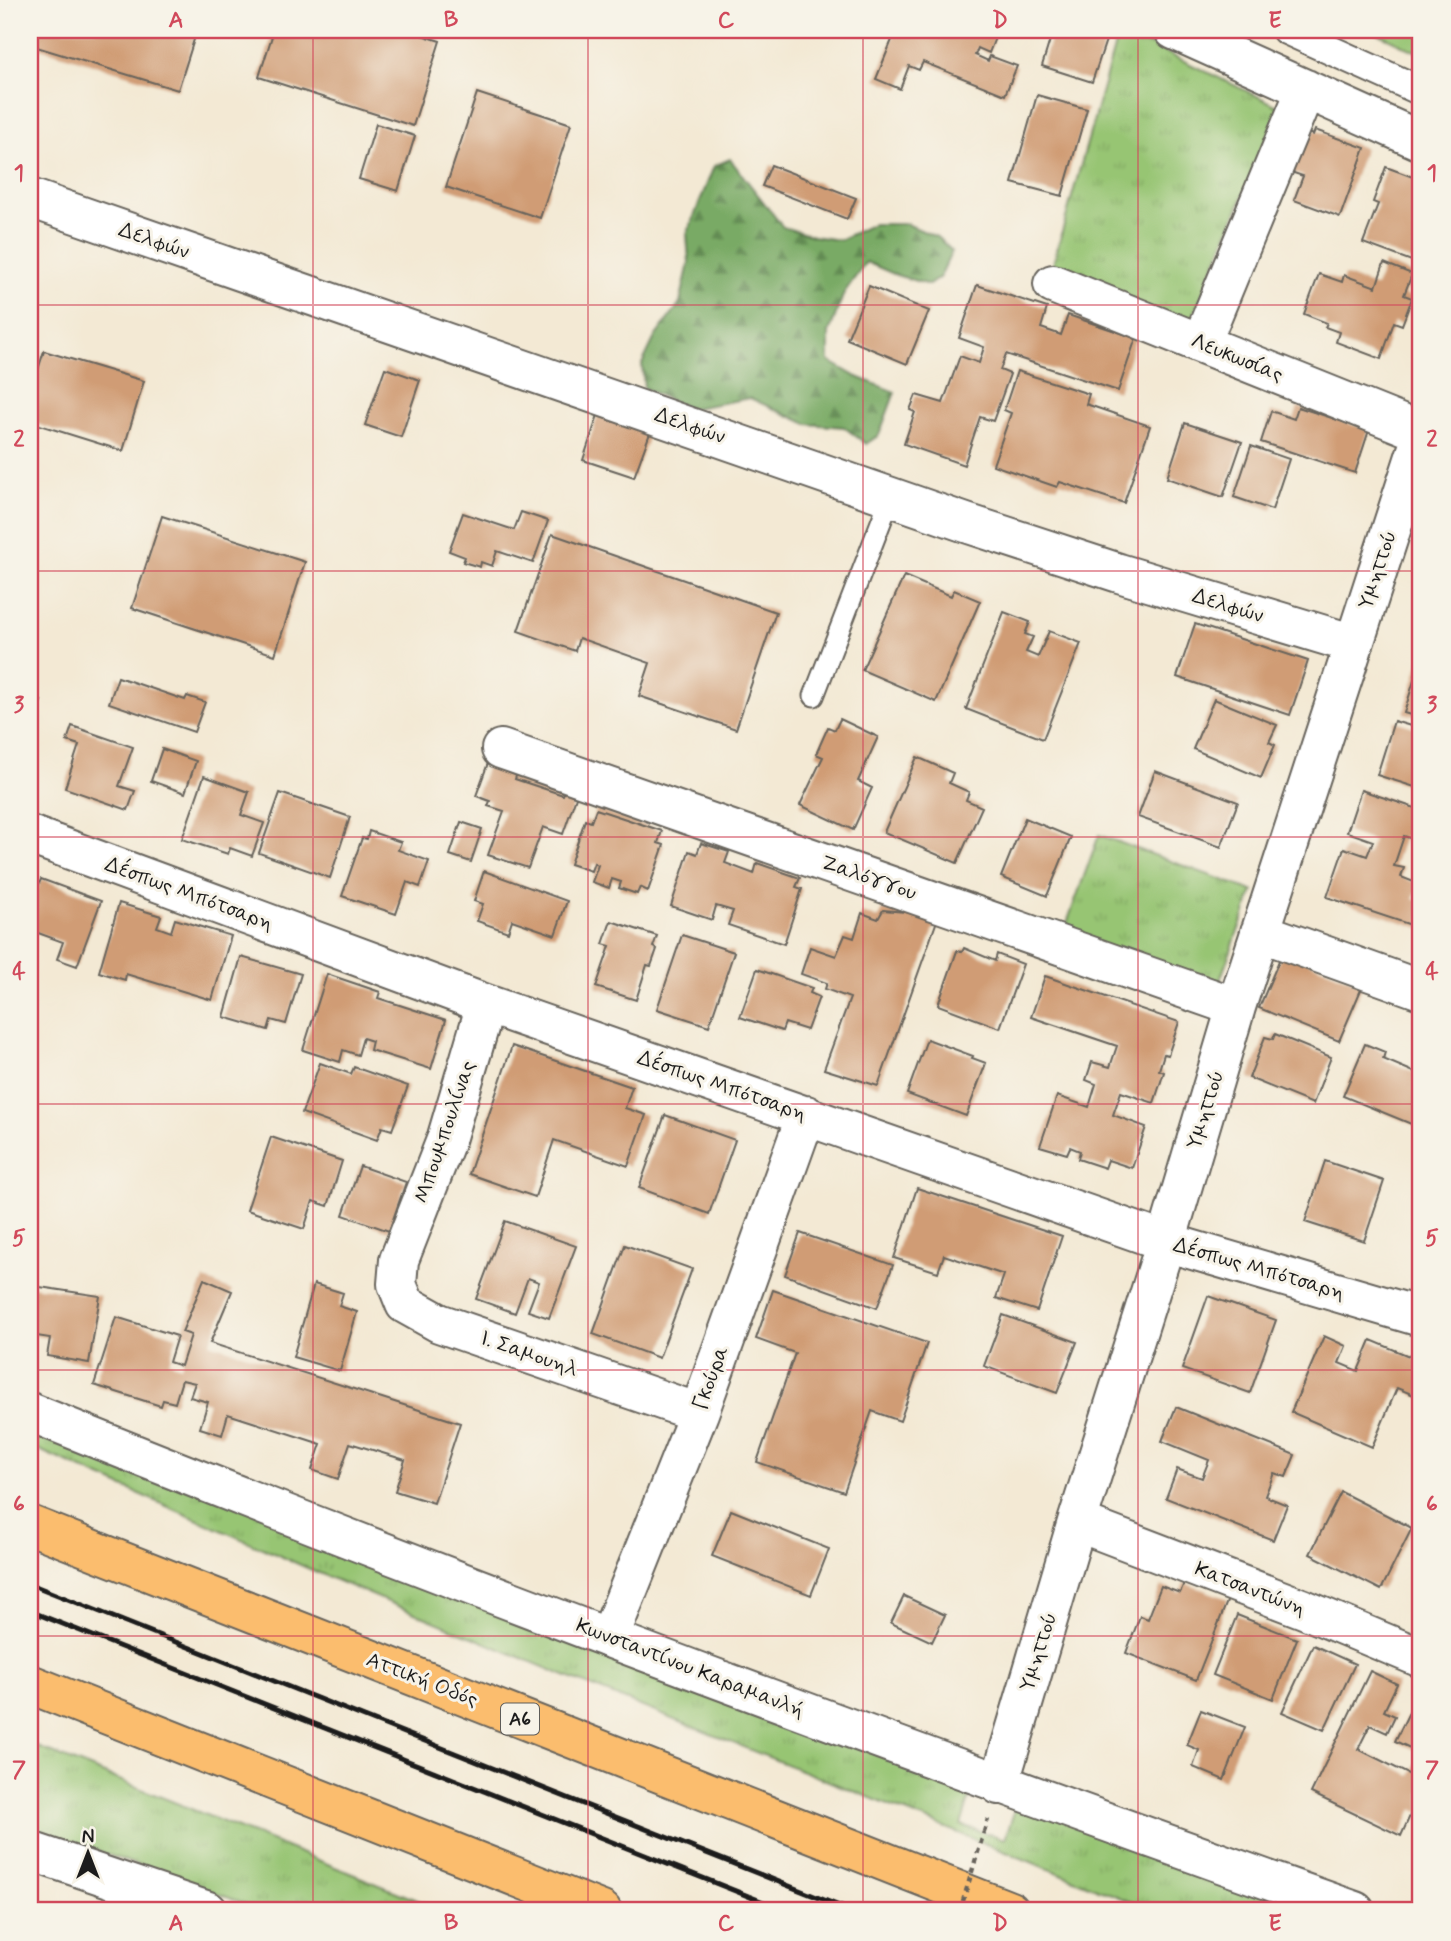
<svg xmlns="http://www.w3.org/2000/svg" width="1451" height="1941" font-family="Mynerve,sans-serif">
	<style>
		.grass { fill: url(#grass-tufts); stroke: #5a7048; stroke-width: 2 }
		.forest { fill: url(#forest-firs); stroke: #4a6340; stroke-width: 2 }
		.building { fill: #d09c75 }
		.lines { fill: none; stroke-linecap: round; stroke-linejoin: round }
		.service-casing { stroke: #67645c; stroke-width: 23 }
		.pedestrian-casing { stroke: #67645c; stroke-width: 32 }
		.minor-casing { stroke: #67645c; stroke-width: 42 }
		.tertiary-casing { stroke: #67645c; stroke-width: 42 }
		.motorway-casing { stroke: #67645c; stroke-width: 42 }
		.path { stroke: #67645c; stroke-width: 4.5; stroke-dasharray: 5 5; stroke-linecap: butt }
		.service { stroke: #fff; stroke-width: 19 }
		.pedestrian { stroke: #fff; stroke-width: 28 }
		.minor { stroke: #fff; stroke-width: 38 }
		.tertiary { stroke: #fff; stroke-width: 38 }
		.motorway { stroke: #fbbd6e; stroke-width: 38 }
		.rail { stroke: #1c1c1c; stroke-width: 5 }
		.path-bridge { stroke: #67645c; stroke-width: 4.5; stroke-dasharray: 5 5; stroke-linecap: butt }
		.grid { fill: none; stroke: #d1495b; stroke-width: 2; stroke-opacity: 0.55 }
		.labels { text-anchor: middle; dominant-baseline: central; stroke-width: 6; stroke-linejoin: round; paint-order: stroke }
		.shield { fill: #f7f3e8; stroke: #5e5c59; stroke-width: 2 }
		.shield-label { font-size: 19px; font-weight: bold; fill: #1c1c1c }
		.street-label { font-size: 21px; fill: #1c1c1c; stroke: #f7f3e8 }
		.neatline { fill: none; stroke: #d1495b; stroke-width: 2.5 }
		.grid-label { font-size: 23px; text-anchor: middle; font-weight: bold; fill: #d1495b }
	</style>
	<defs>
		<pattern id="grass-tufts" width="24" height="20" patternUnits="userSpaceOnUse" patternTransform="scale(1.75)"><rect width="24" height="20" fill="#97c573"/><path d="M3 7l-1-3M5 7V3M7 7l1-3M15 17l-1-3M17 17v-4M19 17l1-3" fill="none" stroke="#82a963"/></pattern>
		<pattern id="forest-firs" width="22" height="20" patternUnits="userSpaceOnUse" patternTransform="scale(1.75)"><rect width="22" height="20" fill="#79aa65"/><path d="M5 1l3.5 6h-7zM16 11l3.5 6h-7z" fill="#628a52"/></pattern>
	</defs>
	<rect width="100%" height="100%" fill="#f7f3e8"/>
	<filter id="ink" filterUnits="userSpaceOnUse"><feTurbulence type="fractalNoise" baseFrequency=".0143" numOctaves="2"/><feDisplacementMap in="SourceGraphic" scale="14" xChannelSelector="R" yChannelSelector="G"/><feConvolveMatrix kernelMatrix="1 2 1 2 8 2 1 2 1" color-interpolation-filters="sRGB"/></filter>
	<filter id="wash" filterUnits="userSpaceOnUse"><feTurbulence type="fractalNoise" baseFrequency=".00686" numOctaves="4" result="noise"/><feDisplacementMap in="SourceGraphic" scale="28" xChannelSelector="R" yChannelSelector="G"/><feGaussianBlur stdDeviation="1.57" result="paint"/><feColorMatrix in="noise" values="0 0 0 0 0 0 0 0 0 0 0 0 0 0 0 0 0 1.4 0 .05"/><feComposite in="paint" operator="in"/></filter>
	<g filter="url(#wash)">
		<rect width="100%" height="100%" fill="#f3e9d4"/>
		<path class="grass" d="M1119,30L1280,107L1189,326L1051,271Z
			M1371,30H1421V54Z
			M1099,835L1253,891L1213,999L1059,945Z
			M30,1422L975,1780L961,1825L1005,1839L1019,1797L1331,1911H1154L560,1674L312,1570L30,1446Z
			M30,1744L444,1911H266L30,1827Z"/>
		<path class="forest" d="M730,159L783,227L813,236L839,240L873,224H907L937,237L952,251L940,277L929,285L896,275L866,262L844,293L829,333V361L855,376L895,392L879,435L866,444L844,427L807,424L750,398L689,409L644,388L642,364L655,337L680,303L689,263L687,234L714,166Z"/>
		<g id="blocks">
			<path class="building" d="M30,30H197L178,90L30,45Z
				M274,30H406L440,41L413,126L259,77Z
				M896,30H998L989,53L978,48L975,55L988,61L990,56L1017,66L1005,95L923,62L919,70L909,66L900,89L876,79Z
				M1053,30H1093L1108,34L1092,82L1042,66Z
				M477,93L571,124L540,218L446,187Z
				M1037,95L1087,109L1062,196L1012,183Z
				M376,124L415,136L398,191L359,179Z
				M1315,130L1365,148L1340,217L1294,200L1303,176L1288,171L1302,131L1313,135Z
				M771,165L856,198L847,219L762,186Z
				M1386,167L1421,180V251L1417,263L1363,243L1378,204L1373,202Z
				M1384,263L1412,274L1404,295L1412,298L1402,325L1394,322L1381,359L1336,342L1339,332L1325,327L1327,323L1304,314L1319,274L1342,282L1344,275L1376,287Z
				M977,285L1047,308L1041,328L1061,335L1068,315L1136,338L1118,391L1006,354L1000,370L1010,374L993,421L980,417L964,465L904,444L915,412L910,410L916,395L943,403L960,356L979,363L984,347L959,338Z
				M869,286L929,311L907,364L847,339Z
				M44,351L144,381L123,451L30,422V395Z
				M385,368L420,380L401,437L365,425Z
				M1017,371L1089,394L1086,404L1150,426L1124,503L1060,482L1057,487L993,465L1011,413L1004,410Z
				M1298,407L1369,430L1355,473L1261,442L1271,411L1294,419Z
				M598,415L650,433L634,477L583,460Z
				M1185,423L1242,442L1223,497L1167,478Z
				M1251,446L1289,459L1272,510L1234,497Z
				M521,512L548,521L533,563L497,551L492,566L481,562L480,567L463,562L465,557L449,551L463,513L514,530Z
				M162,516L305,562L275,655L132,608Z
				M552,534L776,612L736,729L639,696L650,663L579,638L575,651L518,631Z
				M904,576L951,596L954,590L980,601L936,702L862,670Z
				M1004,612L1030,622L1025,634L1033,637L1026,652L1038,657L1049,631L1081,643L1043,739L966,709Z
				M1195,624L1308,661L1290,715L1177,677Z
				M1421,658V718L1404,713Z
				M118,677L185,700L187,696L205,702L194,732L109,703Z
				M30,698L41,701L30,731Z
				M1214,699L1277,725L1269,742L1275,745L1261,778L1193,749Z
				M840,719L878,737L858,781L872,788L853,830L800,805L823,757L816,754L828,727L835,730Z
				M1394,721L1421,729V789L1377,775Z
				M72,726L133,747L119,786L135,791L128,810L65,788L79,745L67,741Z
				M162,749L196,761L185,793L151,781Z
				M917,757L953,773L949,783L969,792L966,800L982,807L957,863L884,832Z
				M488,763L517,773L515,779L563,795L565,790L577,794L563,834L543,827L528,868L488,855L504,811L488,806L490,801L476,796Z
				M1155,771L1238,802L1221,847L1138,817Z
				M204,776L249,792L241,815L264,823L252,856L230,848L228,854L182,839Z
				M1361,790L1421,810V842L1404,836L1394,866L1404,868L1401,877L1419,884L1413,899L1421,902L1420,928L1327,897L1344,848L1367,856L1373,841L1347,832Z
				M280,793L350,817L330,878L259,853Z
				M596,809L662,831L658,843L664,845L648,891L640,887L637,894L619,888L621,882L612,879L609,888L592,882L598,865L594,863L591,871L570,864L585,820L591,822Z
				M1025,818L1071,837L1047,896L1001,877Z
				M461,822L482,829L471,862L450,855Z
				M369,831L401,842L398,850L429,861L420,887L407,882L396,914L342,896L362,838L367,839Z
				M701,843L729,852L725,863L754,874L757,863L800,878L796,887L802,889L784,944L728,925L733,911L716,906L712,920L671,906L689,851L697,854Z
				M484,871L567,901L555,935L512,920L508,932L477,921L483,904L474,901Z
				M41,879L101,901L77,966L57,959L63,942L30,930V908Z
				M119,903L161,916L157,927L171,932L175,919L231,936L212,1000L126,974L125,980L99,972Z
				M883,910L939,915L878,1086L824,1069L850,998L825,989L827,983L801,974L810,947L836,956L845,935L854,938L862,913L878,919Z
				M611,921L657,936L653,947L657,949L651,966L647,965L636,1000L596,987L610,946L603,944Z
				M682,935L734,952L709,1026L657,1009Z
				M964,948L995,961L997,954L1023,964L1000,1028L938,1005L957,951L962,952Z
				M1283,951L1363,985L1339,1041L1259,1008Z
				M241,957L301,974L286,1024L271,1020L268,1030L224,1017Z
				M757,969L812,988L810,993L819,997L807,1030L785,1023L782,1031L740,1017Z
				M327,974L380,992L378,998L446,1020L431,1069L370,1050L372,1041L363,1038L358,1055L343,1050L340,1062L303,1050Z
				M1045,976L1179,1022L1168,1055L1164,1054L1159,1070L1164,1072L1154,1103L1121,1092L1113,1115L1146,1127L1132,1168L1108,1160L1105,1168L1078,1159L1080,1151L1070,1147L1067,1154L1040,1146L1057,1096L1089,1107L1096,1084L1086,1080L1092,1062L1110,1067L1117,1046L1031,1017Z
				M1275,1034L1331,1057L1313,1104L1249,1078L1265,1037L1273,1039Z
				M927,1039L973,1056L972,1058L986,1063L966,1116L907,1094Z
				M1365,1044L1385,1052L1383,1059L1421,1075V1128L1343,1096Z
				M512,1046L632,1087L625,1108L646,1115L628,1166L554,1140L535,1197L469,1174Z
				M320,1063L351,1074L354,1067L408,1086L392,1130L382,1127L377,1140L302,1113Z
				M665,1115L735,1140L709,1214L639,1188Z
				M271,1137L342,1161L328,1206L313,1201L304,1229L247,1210Z
				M1325,1161L1384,1181L1364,1241L1305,1222Z
				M360,1166L406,1182L389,1231L343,1215Z
				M917,1188L1062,1236L1037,1311L996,1298L1004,1275L944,1255L938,1272L894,1258Z
				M505,1221L576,1246L549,1318L528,1311L539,1282L528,1278L515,1313L476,1299Z
				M800,1233L893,1265L877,1308L785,1275Z
				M625,1245L692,1269L659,1358L593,1334Z
				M204,1279L232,1291L210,1343L460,1423L434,1503L395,1491L405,1460L350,1443L338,1479L312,1470L321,1444L228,1414L222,1435L200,1428L208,1402L190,1397L195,1383L182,1380L175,1403L163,1400L161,1406L94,1385L116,1317L177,1336L169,1362L181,1366L191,1335L182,1332Z
				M314,1284L343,1293L339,1306L357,1312L340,1371L293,1357Z
				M33,1286L100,1296L89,1363L47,1356L50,1338L30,1335V1303Z
				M773,1290L927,1343L900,1421L872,1411L844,1492L757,1462L795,1353L756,1339Z
				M1208,1296L1276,1320L1250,1393L1182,1369Z
				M1003,1315L1077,1342L1057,1393L984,1366Z
				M1324,1336L1346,1346L1339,1363L1358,1371L1371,1340L1421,1361V1398L1397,1388L1372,1447L1291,1412Z
				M1176,1407L1295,1455L1286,1477L1274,1473L1265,1496L1287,1505L1273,1540L1166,1498L1177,1469L1202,1478L1209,1460L1162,1441Z
				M1341,1492L1412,1528L1381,1590L1310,1554Z
				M731,1510L829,1549L811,1595L712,1556Z
				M1184,1583L1228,1599L1196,1680L1126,1653L1140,1616L1148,1619L1161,1586L1180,1593Z
				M904,1596L945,1615L932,1642L891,1623Z
				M1237,1615L1297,1639L1273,1699L1213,1675Z
				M1313,1645L1355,1664L1324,1730L1282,1712Z
				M1370,1671L1397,1684L1384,1711L1395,1716L1387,1733L1370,1725L1358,1749L1410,1775L1421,1753L1395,1741L1418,1694L1421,1696V1813L1413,1809L1401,1836L1311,1793Z
				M1201,1710L1245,1727L1224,1780L1193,1767L1199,1750L1187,1745Z"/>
		</g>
	</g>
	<g filter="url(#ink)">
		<use href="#blocks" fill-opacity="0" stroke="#67645c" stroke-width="2"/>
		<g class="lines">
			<g class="service-casing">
				<path id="service" d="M814,696L891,496"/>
			</g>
			<g class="pedestrian-casing">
				<path id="pedestrian" d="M1286,30L1421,91"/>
			</g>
			<g class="minor-casing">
				<path id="minor" d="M1174,30L1421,141
					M30,198L966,523L1119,573L1354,644
					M1053,284L1421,432
					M1201,343L1306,89
					M501,749L1236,1007
					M30,835L486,1004L1166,1242L1421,1317
					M1260,932L1421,990
					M486,1004L446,1140L399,1260L397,1284L405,1304L439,1323L699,1413
					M1077,1522L1304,1609L1421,1658
					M609,1638L699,1413L806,1115
					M999,1785L1077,1522L1166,1242L1236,1007L1421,438"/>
			</g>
			<g class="tertiary-casing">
				<path id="tertiary" d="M30,1412C467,1589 910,1753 1355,1911
					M30,1851L208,1911"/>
			</g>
			<g class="motorway-casing">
				<path id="motorway" d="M30,1525L1010,1911
					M30,1684L602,1911"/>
			</g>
			<path class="path" d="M984,1832L988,1819"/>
			<use href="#service" class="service"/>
			<use href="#pedestrian" class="pedestrian"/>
			<use href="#minor" class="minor"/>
			<use href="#tertiary" class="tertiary"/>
			<use href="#motorway" class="motorway"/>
			<path class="rail" d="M30,1584L852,1911
				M30,1611L786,1911"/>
			<path class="path-bridge" d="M960,1911L984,1832"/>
		</g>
	</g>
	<path class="grid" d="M313,30V1911M588,30V1911M863,30V1911M1138,30V1911M30,305H1421M30,571H1421M30,837H1421M30,1104H1421M30,1370H1421M30,1636H1421"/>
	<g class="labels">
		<rect class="shield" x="501" y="1703.5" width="38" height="31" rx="5"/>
		<g class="shield-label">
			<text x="520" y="1719">Α6</text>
		</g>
		<g class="street-label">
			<text transform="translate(154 241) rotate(19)">Δελφών</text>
			<text transform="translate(1237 358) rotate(22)">Λευκωσίας</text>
			<text transform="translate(690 426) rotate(19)">Δελφών</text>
			<text transform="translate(1378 570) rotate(-72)">Υμηττού</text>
			<text transform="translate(1228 606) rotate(17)">Δελφών</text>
			<text transform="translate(869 878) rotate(19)">Ζαλόγγου</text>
			<text transform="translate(189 894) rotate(20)">Δέσπως Μπότσαρη</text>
			<text transform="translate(722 1086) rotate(19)">Δέσπως Μπότσαρη</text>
			<text transform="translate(1206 1110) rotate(-73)">Υμηττού</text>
			<text transform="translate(445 1132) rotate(-71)">Μπουμπουλίνας</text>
			<text transform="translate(1259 1269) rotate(16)">Δέσπως Μπότσαρη</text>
			<text transform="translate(529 1354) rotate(19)">Ι. Σαμουηλ</text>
			<text transform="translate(711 1378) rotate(-70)">Γκούρα</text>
			<text transform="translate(1250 1589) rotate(21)">Κατσαντώνη</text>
			<text transform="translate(1039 1652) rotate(-73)">Υμηττού</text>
			<text transform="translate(690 1668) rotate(21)">Κωνσταντίνου Καραμανλή</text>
			<text transform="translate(422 1680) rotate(21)">Αττική Οδός</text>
		</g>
	</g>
	<rect width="1451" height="1941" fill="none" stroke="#f7f3e8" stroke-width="77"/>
	<g transform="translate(88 1853)" stroke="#f7f3e8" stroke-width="5" paint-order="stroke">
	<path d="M0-5L12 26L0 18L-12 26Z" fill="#1c1c1c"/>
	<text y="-10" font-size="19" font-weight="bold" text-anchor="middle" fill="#1c1c1c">N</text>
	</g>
	<rect x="38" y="38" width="1374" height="1864" class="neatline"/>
	<g class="grid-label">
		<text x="176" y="27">A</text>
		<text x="451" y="27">B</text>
		<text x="726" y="27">C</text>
		<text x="1000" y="27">D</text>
		<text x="1275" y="27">E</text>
		<text x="19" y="180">1</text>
		<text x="1432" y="180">1</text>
		<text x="19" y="446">2</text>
		<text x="1432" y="446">2</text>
		<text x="19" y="712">3</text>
		<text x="1432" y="712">3</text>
		<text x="19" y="978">4</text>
		<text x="1432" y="978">4</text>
		<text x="19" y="1245">5</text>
		<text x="1432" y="1245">5</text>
		<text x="19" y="1511">6</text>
		<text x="1432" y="1511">6</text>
		<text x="19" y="1777">7</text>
		<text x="1432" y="1777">7</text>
		<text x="176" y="1930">A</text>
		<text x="451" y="1930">B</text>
		<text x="726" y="1930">C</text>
		<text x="1000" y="1930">D</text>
		<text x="1275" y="1930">E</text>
	</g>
</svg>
